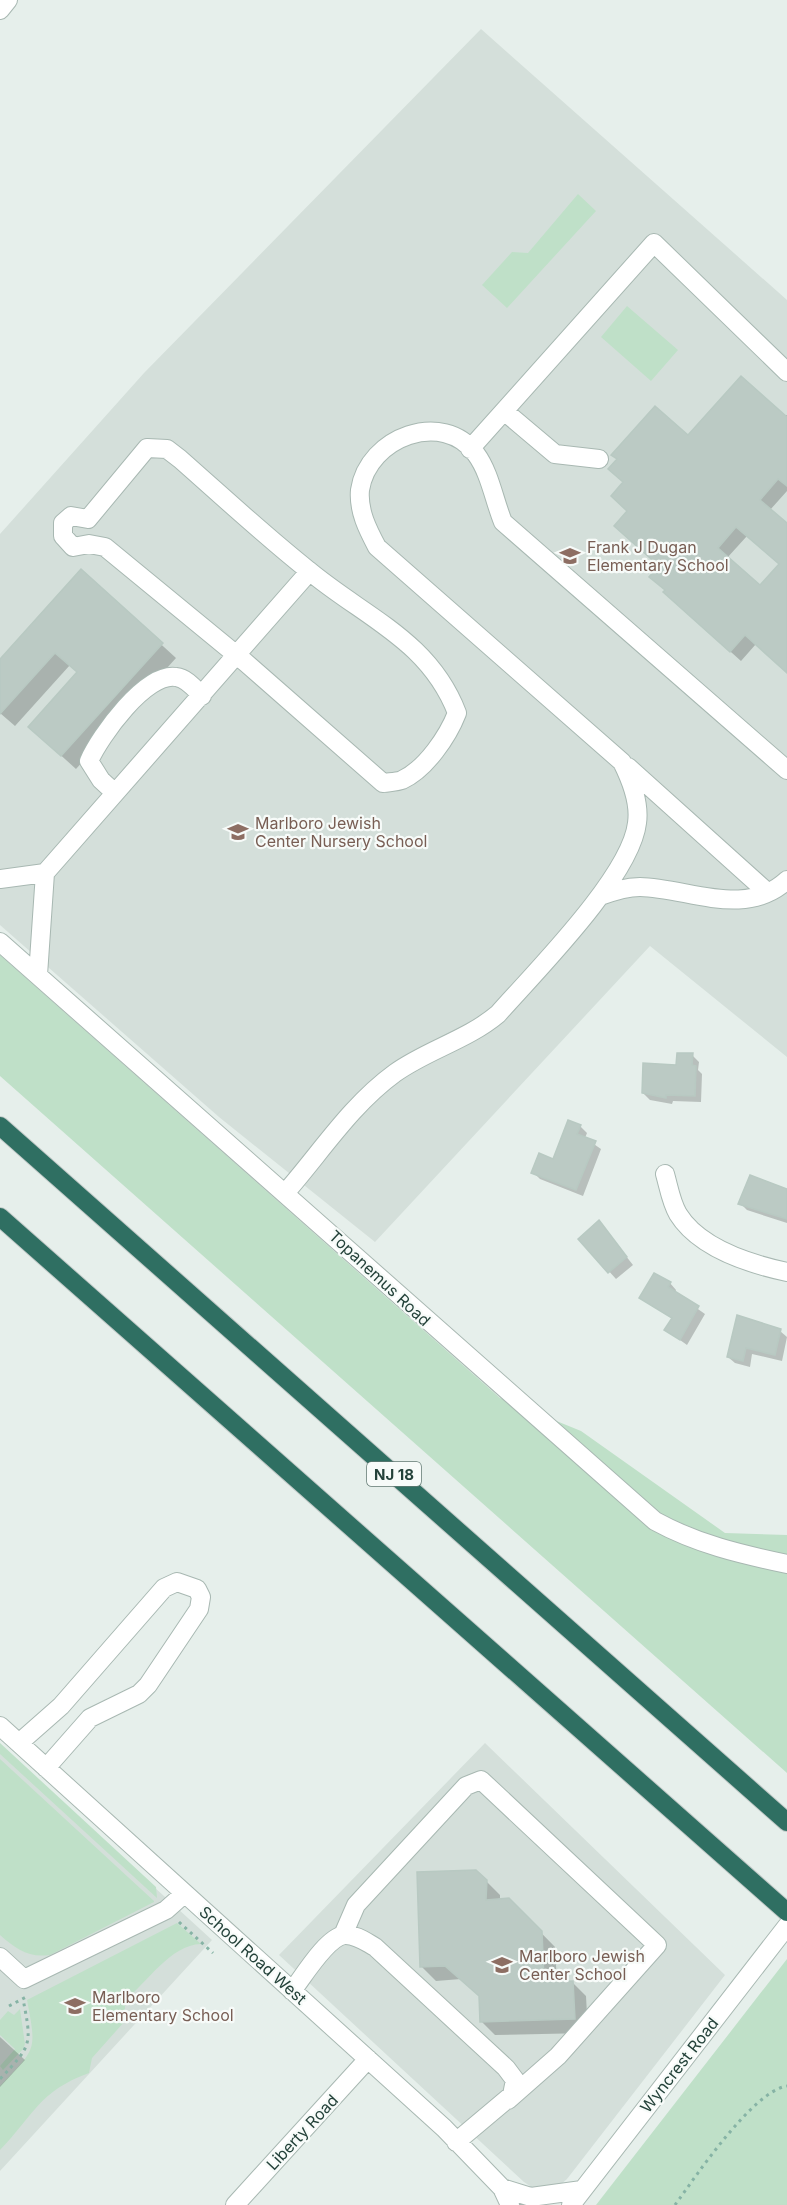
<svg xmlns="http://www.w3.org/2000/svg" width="787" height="2205" font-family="Inter,sans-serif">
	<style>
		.built { fill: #d4dfda }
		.green { fill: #bfe0c8 }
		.shadow { fill: #0003; fill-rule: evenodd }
		.building { fill: #bbcac4; stroke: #b8c9c2; stroke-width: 1.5; fill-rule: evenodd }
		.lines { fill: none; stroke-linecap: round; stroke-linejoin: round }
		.minor-casing { stroke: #a8b8b2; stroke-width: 20 }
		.highway-casing { stroke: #c2cac8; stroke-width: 20 }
		.path { stroke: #86b3a5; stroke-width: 3; stroke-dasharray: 3 4.5; stroke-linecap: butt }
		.minor { stroke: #fff; stroke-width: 18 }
		.highway { stroke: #2f6f62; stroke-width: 18 }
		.labels { text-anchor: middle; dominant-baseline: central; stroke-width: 4.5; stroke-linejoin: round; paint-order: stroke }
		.shield { fill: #f7fbf9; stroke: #637a73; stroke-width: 1.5 }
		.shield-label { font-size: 15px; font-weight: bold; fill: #24423a }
		.education-label { font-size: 16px; fill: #785e54; stroke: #f7fbf9; text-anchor: start }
		.street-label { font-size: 16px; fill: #24423a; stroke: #f7fbf9 }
	</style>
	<rect width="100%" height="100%" fill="#e6efeb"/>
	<path class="built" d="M481,29L787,300V1057L650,946L375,1242L219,1117L0,925V534L144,373Z
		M485,1743L725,1975L567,2179L560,2185L533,2188L524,2182L279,1955Z
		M0,1746L212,1940L0,2171Z"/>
	<path class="green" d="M578,194L596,211L507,308L482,285L512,252L528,253Z
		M627,306L678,350L651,381L601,337Z
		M0,955L500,1398L581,1431L725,1533L787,1535V1773L0,1076Z
		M0,1743L156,1887L157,1898L0,1754Z
		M0,1759L154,1901V1902L50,1955C28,1958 16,1949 0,1935Z
		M177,1923L201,1944C170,1945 148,1982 125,2000V2021L92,2058L89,2073C39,2091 33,2116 0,2150V2086C36,2048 37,2052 27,2000Z
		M787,1959V2205H596Z
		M20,2009L25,2044L23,2049L3,2070L0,2066L15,2049L0,2035V2020L8,2011L14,2015Z"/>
	<path class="shadow" d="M787,415V491L770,510L787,525V672L756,644L741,661L675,602L666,591L660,566L688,437ZM747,536L781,565L761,587L727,558Z
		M81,571L176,658L76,769L44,740L79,673L70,665L15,726L0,713V661Z
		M692,1055L699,1062L698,1070L702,1074L701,1102L673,1101L672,1104L650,1100L643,1093Z
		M580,1126L587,1133L585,1138L601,1149L583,1196L540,1179L533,1172L554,1161Z
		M787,1191V1223L747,1210L740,1203Z
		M599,1222L633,1265L616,1279L580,1239Z
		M670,1283L676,1290L675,1293L705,1314L687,1345L666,1330L673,1319L641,1298Z
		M738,1317L761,1323L766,1327L780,1331L787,1337L782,1361L752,1354L750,1367L735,1363L728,1357Z
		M486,1881L500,1895V1900L508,1899L555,1947L557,1983L572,1982L586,1996L588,2033L495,2035L481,2021L480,1997L461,1979L436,1981L422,1967Z
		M0,2037L25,2060L0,2087Z"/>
	<path class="building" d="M741,376L787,417V486L778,479L760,500L787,523V673L745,635L730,652L663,592L665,590L649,577L659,566L614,526L627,511L611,496L623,482L608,469L617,459L611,455L655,406L688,435ZM736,527L779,564L760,585L718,548Z
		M81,569L163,643L61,756L28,727L77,672L55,653L0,714V659Z
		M677,1053H693L692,1065L696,1066L695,1096L666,1095V1098L642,1093L643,1063L676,1065Z
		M568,1120L581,1125L577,1134L596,1141L576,1190L531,1173L539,1153L553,1159Z
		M750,1175L787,1189V1219L738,1204Z
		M599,1220L627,1257L608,1273L578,1239Z
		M654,1273L671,1282L668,1287L699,1306L680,1340L664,1330L672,1318L639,1298Z
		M737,1315L781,1329L775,1355L746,1348L743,1361L727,1357Z
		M476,1870L487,1880L486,1900L509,1898L542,1931L544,1982L573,1981L575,2019L480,2022L479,1996L445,1966L420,1967L417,1872Z"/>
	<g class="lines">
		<g class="minor-casing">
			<path id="minor" d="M0,10L8,0
				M504,411L555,454L599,459
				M147,448L167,449L180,459C222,496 264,535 308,570C364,617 429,640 457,713C448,736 426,769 402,780C397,782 389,782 383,783L245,662L105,547L89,544L73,547L63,536V523L71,516L88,519Z
				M470,449L654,243L787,372
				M628,767L767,892
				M115,793L101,780L89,761C100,736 146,672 176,677C187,678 195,689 202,696
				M0,879L45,873
				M600,896C614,891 626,887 640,887C689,888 745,919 787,880
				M0,942L655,1521C697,1544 740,1554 787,1564
				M38,975L45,873L309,572
				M665,1174C669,1188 671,1202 678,1214C699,1248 750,1264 787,1272
				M286,1192C321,1152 351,1105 395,1073C427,1050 467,1040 498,1014C535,972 631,876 637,823C640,803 631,780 622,762L377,547C368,530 358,511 360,490C368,437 443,409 476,454C490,473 494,500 503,522L787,770
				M0,1726L444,2128L502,2188L510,2205
				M19,1743L61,1706L164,1588L177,1582L197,1589L201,1597L199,1609L148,1685L139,1694L90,1718L46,1768
				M343,1935L356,1905L466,1786L481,1780L657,1945L558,2056L508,2100
				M0,1957L24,1979L166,1910L184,1894
				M292,1991C303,1977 326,1938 344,1935C356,1934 366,1942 375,1947L506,2068L515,2080L512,2095L456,2142
				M502,2188L531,2197L582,2190
				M235,2205L368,2059
				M571,2205L787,1926"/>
		</g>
		<g class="highway-casing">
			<path id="highway" d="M0,1126L787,1822
				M0,1217L787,1912"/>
		</g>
		<path class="path" d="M179,1922L213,1953
			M9,2006L26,1997
			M0,2079C32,2045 32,2045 23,1999
			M675,2205C696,2176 753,2091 787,2086"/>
		<use href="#minor" class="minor"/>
		<use href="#highway" class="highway"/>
	</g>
	<defs>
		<g id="school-bare" transform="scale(1.62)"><path d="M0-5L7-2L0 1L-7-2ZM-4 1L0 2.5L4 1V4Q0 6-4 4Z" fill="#8d6e63" stroke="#f7fbf9" stroke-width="2.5" paint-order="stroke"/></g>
	</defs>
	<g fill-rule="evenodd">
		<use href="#school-bare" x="570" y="556"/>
		<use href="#school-bare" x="238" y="832"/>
		<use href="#school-bare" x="502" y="1965"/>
		<use href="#school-bare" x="75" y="2006"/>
	</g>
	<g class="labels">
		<rect class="shield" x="367" y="1462" width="54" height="24" rx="4.5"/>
		<g class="shield-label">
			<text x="394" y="1474">NJ 18</text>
		</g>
		<g class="education-label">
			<text x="587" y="547">Frank J Dugan<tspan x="587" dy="18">Elementary School</tspan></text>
			<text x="255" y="823">Marlboro Jewish<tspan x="255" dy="18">Center Nursery School</tspan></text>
			<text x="519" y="1956">Marlboro Jewish<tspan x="519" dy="18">Center School</tspan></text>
			<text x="92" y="1997">Marlboro<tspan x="92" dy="18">Elementary School</tspan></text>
		</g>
		<g class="street-label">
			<text transform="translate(380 1278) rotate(43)">Topanemus Road</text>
			<text transform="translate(253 1955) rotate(42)">School Road West</text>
			<text transform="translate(679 2065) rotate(-52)">Wyncrest Road</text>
			<text transform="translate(302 2132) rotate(-47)">Liberty Road</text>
		</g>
	</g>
</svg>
